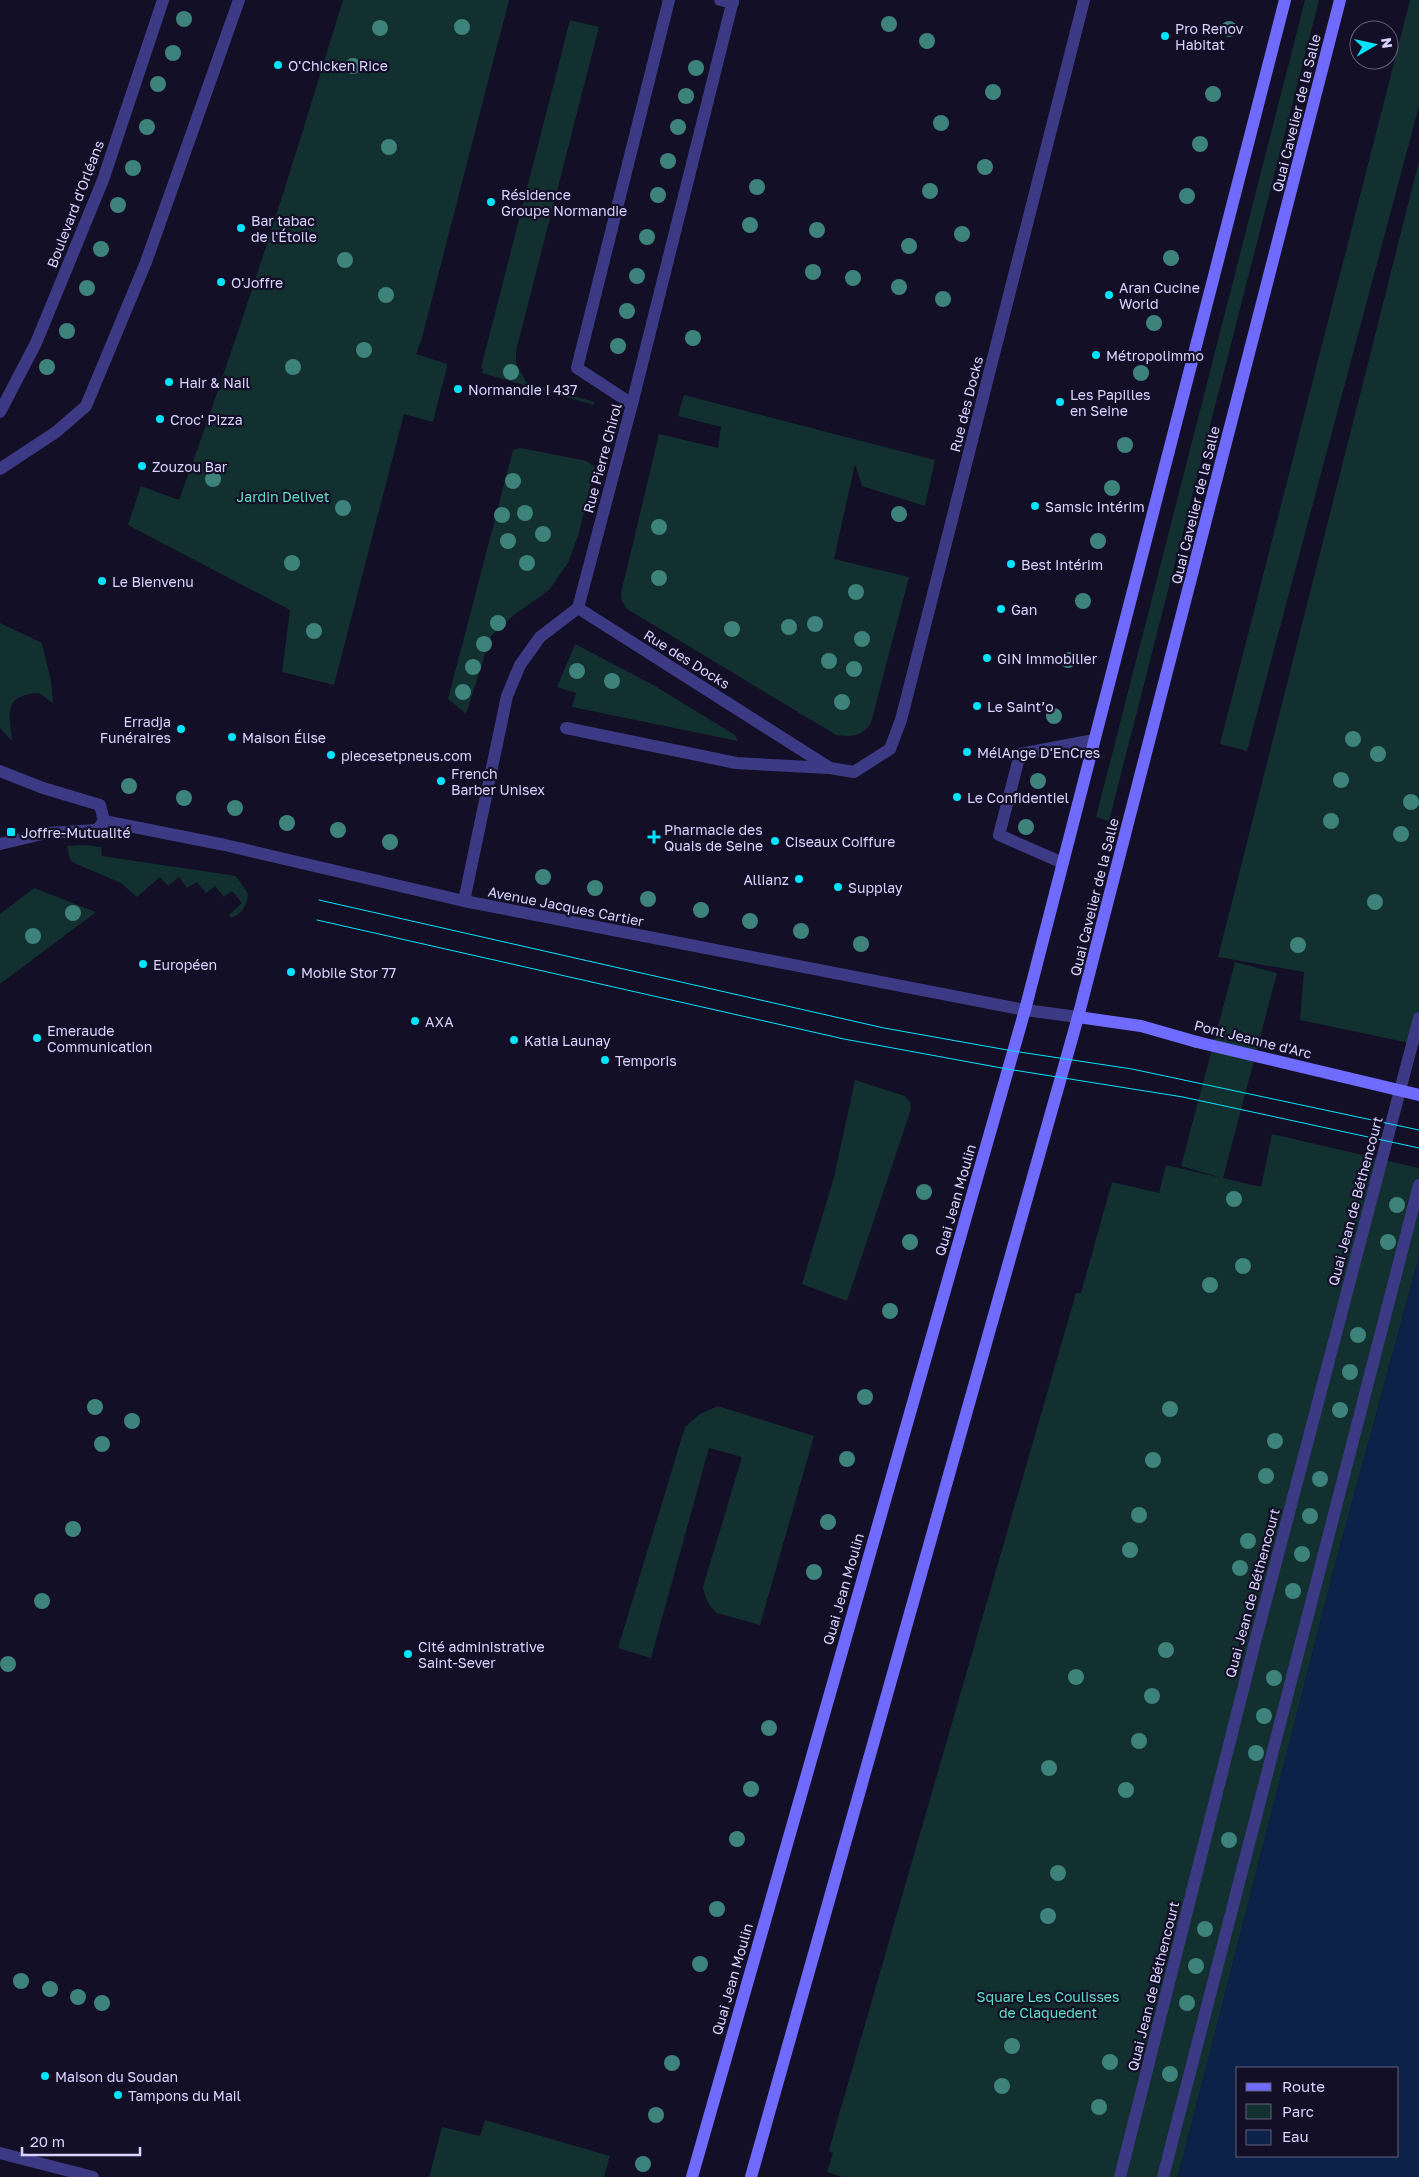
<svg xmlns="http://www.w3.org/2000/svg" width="1419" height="2177" font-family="'Golos Text',sans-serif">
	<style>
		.green { fill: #12302f }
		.water { fill: #0c2248; fill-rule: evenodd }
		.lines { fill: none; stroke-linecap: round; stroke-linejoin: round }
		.service { stroke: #3d3a85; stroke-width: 12 }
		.pedestrian { stroke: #3d3a85; stroke-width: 12 }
		.minor { stroke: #3d3a85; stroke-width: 12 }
		.tertiary { stroke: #3d3a85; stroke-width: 12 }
		.secondary { stroke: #6f6bff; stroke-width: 12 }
		.tram { stroke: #00e5ff; stroke-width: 1 }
		.secondary-bridge { stroke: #6f6bff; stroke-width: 12 }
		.tree { fill: #3d827b }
		.poi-dot { fill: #00e5ff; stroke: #130f26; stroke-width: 2 }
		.labels { text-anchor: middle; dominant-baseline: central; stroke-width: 4.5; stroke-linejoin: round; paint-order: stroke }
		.poi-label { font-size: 14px; fill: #d9d4ff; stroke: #130f26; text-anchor: start }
		.street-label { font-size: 14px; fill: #d9d4ff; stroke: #130f26 }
		.park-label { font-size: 14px; fill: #5fe0c0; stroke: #130f26 }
	</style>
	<rect width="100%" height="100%" fill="#130f26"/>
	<path class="green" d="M343,0H509L422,338L416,354L447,364V367L433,422L404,414L334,685L282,672L290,610L128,525L141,486L179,500C239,336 292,168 343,0Z
		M1305,0H1319L1109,821L1096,817Z
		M1410,0H1419V106L1247,751L1220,744Z
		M570,20L599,27L516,351V363L526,382L594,402V405L482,373L483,369L481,368Z
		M1419,161V1045L1300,1020L1304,972L1218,957Z
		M684,395L935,460L925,506L862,486L855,464L834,559L909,577L871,723C862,737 851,737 836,735L627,609L622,601L621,593L659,434L718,448L721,427L678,416Z
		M521,448L587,461L595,467L579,533L568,563L549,590L514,615L491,636L466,714L448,699L513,450Z
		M0,623L42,643L51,681L53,703L39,693C3,695 9,713 12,741L0,728Z
		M575,644L655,686L735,735L738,741L572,707L576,693L557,687Z
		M84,845L101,847L102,856L236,876L248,894C247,906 242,914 231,918L229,915L242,903L232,891L224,897L215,886L206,893L197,882L187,888L179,877L168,886L160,877L137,897L121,883L74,863L70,859L67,846Z
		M34,888L96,912L0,984V914Z
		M1235,962L1277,973L1223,1178L1261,1187L1272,1134L1419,1168V1257L1335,1565L1178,2177H842L827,2172L833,2153L829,2151L836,2125L1076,1293H1081L1112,1182L1159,1193L1166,1165L1222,1178L1181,1166Z
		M855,1080L905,1096L910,1102L911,1109L847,1301L802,1284L834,1177Z
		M718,1406L814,1436L760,1625L717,1613C708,1606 705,1597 703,1587L742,1457L709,1448L651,1658L618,1648L685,1427L700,1414Z
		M485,2120L610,2156L604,2177H429L442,2127L480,2136Z"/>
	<path class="water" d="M1419,1257V2177H1178L1335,1565ZM1238,2068H1398V2156H1238Z"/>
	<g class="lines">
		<path class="service" d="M0,412L36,343L103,180L163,0"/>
		<path class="pedestrian" d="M1120,2177L1255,1642L1419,1018
			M1163,2177L1419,1185"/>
		<path class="minor" d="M720,0L733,3
			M632,404L577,368L669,0
			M0,469L56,432L86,406L146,262L239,0
			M578,608L830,768L854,772L890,749L901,720L1084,0
			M566,728L736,763L828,768
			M1063,863L999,835L1020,754L1094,740
			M464,901L507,696L520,665L540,637L578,608L632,404L733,0
			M0,2153L93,2177"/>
		<path class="tertiary" d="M0,771L43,788L100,805L104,821L97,830L47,833L0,844
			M104,821L225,845L464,901L1025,1010L1078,1017"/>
		<path class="secondary" d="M1078,1017L1141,1026L1197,1042
			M692,2177L1025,1010L1285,0
			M751,2177L1078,1017L1340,0"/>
		<path class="tram" d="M319,900L884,1028L1013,1051L1132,1069L1419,1130
			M317,920L844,1039L1007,1069L1183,1097L1419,1148"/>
		<path class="secondary-bridge" d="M1197,1042L1419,1095"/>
	</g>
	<g class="tree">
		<circle cx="184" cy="19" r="8"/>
		<circle cx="889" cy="24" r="8"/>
		<circle cx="462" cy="27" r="8"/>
		<circle cx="380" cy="28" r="8"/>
		<circle cx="1229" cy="29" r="8"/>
		<circle cx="927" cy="41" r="8"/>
		<circle cx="173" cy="53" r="8"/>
		<circle cx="353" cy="66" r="8"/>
		<circle cx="696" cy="68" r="8"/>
		<circle cx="158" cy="84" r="8"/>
		<circle cx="993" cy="92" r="8"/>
		<circle cx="1213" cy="94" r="8"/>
		<circle cx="686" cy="96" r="8"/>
		<circle cx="941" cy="123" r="8"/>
		<circle cx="147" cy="127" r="8"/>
		<circle cx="678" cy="127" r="8"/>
		<circle cx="1200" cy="144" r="8"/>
		<circle cx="389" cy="147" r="8"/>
		<circle cx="668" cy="161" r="8"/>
		<circle cx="985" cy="167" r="8"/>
		<circle cx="133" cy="168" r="8"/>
		<circle cx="757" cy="187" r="8"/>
		<circle cx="930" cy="191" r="8"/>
		<circle cx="658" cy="195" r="8"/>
		<circle cx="1187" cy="196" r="8"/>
		<circle cx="118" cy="205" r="8"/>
		<circle cx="750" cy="225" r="8"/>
		<circle cx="817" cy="230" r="8"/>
		<circle cx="962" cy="234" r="8"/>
		<circle cx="647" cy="237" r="8"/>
		<circle cx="909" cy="246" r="8"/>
		<circle cx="101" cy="249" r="8"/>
		<circle cx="1171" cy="258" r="8"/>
		<circle cx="345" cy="260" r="8"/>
		<circle cx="813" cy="272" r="8"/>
		<circle cx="637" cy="276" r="8"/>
		<circle cx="853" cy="278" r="8"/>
		<circle cx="899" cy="287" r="8"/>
		<circle cx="87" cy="288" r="8"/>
		<circle cx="386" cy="295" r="8"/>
		<circle cx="943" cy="299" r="8"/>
		<circle cx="627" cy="311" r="8"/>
		<circle cx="1154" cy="323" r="8"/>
		<circle cx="67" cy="331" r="8"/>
		<circle cx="693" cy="338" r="8"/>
		<circle cx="618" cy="346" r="8"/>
		<circle cx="364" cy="350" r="8"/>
		<circle cx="47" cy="367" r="8"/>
		<circle cx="293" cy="367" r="8"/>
		<circle cx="511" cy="372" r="8"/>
		<circle cx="1141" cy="373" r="8"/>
		<circle cx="1125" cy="445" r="8"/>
		<circle cx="213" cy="479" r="8"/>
		<circle cx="513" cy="481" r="8"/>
		<circle cx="1112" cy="488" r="8"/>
		<circle cx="343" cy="508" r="8"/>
		<circle cx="525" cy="513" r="8"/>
		<circle cx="899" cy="514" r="8"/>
		<circle cx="502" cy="515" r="8"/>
		<circle cx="659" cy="527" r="8"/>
		<circle cx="543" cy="534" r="8"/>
		<circle cx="508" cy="541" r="8"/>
		<circle cx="1098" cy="541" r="8"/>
		<circle cx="292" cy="563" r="8"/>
		<circle cx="527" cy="563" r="8"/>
		<circle cx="659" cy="578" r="8"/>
		<circle cx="856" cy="592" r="8"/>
		<circle cx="1083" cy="601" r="8"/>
		<circle cx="498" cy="623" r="8"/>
		<circle cx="815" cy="624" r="8"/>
		<circle cx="789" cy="627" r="8"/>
		<circle cx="732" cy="629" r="8"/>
		<circle cx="314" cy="631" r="8"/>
		<circle cx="862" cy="639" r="8"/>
		<circle cx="484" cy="644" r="8"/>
		<circle cx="1068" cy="660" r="8"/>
		<circle cx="829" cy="661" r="8"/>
		<circle cx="473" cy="667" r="8"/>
		<circle cx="854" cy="669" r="8"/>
		<circle cx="577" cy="671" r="8"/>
		<circle cx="612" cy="681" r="8"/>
		<circle cx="463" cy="692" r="8"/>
		<circle cx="842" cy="702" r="8"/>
		<circle cx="1054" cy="716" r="8"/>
		<circle cx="1353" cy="739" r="8"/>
		<circle cx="1378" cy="754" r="8"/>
		<circle cx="1341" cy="780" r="8"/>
		<circle cx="1038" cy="781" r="8"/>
		<circle cx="129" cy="786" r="8"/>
		<circle cx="184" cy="798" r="8"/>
		<circle cx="1411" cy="802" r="8"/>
		<circle cx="235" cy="808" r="8"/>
		<circle cx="1331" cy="821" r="8"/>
		<circle cx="287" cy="823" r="8"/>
		<circle cx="1026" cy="827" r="8"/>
		<circle cx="338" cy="830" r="8"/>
		<circle cx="1401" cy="834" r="8"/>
		<circle cx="390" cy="842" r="8"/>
		<circle cx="543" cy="877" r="8"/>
		<circle cx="595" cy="888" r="8"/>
		<circle cx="648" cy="899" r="8"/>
		<circle cx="1375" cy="902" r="8"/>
		<circle cx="701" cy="910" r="8"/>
		<circle cx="73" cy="913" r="8"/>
		<circle cx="750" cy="921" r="8"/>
		<circle cx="801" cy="931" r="8"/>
		<circle cx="33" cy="936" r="8"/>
		<circle cx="861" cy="944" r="8"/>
		<circle cx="1298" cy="945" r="8"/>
		<circle cx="924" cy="1192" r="8"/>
		<circle cx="1234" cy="1199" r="8"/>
		<circle cx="1397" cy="1205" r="8"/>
		<circle cx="910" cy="1242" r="8"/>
		<circle cx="1388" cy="1242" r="8"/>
		<circle cx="1243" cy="1266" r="8"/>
		<circle cx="1210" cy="1285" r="8"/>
		<circle cx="890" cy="1311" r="8"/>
		<circle cx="1358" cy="1335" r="8"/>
		<circle cx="1350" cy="1372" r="8"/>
		<circle cx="865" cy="1397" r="8"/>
		<circle cx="95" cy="1407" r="8"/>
		<circle cx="1170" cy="1409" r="8"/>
		<circle cx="1340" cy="1410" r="8"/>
		<circle cx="132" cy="1421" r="8"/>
		<circle cx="1275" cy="1441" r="8"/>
		<circle cx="102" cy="1444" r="8"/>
		<circle cx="847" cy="1459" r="8"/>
		<circle cx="1153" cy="1460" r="8"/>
		<circle cx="1266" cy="1476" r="8"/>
		<circle cx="1320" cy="1479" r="8"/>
		<circle cx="1139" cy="1515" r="8"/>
		<circle cx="1310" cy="1516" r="8"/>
		<circle cx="828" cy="1522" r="8"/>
		<circle cx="73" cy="1529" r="8"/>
		<circle cx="1248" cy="1541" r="8"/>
		<circle cx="1130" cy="1550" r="8"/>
		<circle cx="1302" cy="1554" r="8"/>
		<circle cx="1240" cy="1568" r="8"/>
		<circle cx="814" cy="1572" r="8"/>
		<circle cx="1293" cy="1591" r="8"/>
		<circle cx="42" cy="1601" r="8"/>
		<circle cx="1166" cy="1650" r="8"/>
		<circle cx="8" cy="1664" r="8"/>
		<circle cx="1076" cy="1677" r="8"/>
		<circle cx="1274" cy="1678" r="8"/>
		<circle cx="1152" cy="1696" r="8"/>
		<circle cx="1264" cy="1716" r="8"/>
		<circle cx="769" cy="1728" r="8"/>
		<circle cx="1139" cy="1741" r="8"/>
		<circle cx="1256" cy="1753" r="8"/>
		<circle cx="1049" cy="1768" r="8"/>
		<circle cx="751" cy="1789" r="8"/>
		<circle cx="1126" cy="1790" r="8"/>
		<circle cx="737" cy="1839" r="8"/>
		<circle cx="1229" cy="1840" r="8"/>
		<circle cx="1058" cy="1873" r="8"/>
		<circle cx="717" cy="1909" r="8"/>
		<circle cx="1048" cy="1916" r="8"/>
		<circle cx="1205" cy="1929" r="8"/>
		<circle cx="700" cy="1964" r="8"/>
		<circle cx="1196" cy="1966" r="8"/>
		<circle cx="21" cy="1981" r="8"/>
		<circle cx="50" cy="1989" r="8"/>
		<circle cx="78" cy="1997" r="8"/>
		<circle cx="102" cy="2003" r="8"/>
		<circle cx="1187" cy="2003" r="8"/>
		<circle cx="1012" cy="2046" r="8"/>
		<circle cx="1110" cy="2062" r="8"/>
		<circle cx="672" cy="2063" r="8"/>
		<circle cx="1170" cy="2074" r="8"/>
		<circle cx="1002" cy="2086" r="8"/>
		<circle cx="1099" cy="2107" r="8"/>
		<circle cx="656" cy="2115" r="8"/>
		<circle cx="643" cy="2164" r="8"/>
	</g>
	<g class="poi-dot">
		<circle cx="1165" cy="36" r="5"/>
		<circle cx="278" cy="65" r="5"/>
		<circle cx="491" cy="202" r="5"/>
		<circle cx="241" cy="228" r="5"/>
		<circle cx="221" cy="282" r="5"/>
		<circle cx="1109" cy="295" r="5"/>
		<circle cx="1096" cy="355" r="5"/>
		<circle cx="169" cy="382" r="5"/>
		<circle cx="458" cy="389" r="5"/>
		<circle cx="1060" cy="402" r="5"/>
		<circle cx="160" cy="419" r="5"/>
		<circle cx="142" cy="466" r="5"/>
		<circle cx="1035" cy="506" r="5"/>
		<circle cx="1011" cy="564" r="5"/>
		<circle cx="102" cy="581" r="5"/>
		<circle cx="1001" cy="609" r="5"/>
		<circle cx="987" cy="658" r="5"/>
		<circle cx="977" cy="706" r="5"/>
		<circle cx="181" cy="729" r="5"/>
		<circle cx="232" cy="737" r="5"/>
		<circle cx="967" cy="752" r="5"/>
		<circle cx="331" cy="755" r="5"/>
		<circle cx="441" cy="781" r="5"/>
		<circle cx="957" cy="797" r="5"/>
		<rect x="6" y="827" width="10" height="10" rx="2.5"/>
		<path d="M651.5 829.5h5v5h5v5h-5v5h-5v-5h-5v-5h5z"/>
		<circle cx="775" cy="841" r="5"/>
		<circle cx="799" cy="879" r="5"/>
		<circle cx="838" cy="887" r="5"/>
		<circle cx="143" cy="964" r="5"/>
		<circle cx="291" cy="972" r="5"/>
		<circle cx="415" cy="1021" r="5"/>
		<circle cx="37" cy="1038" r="5"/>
		<circle cx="514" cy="1040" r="5"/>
		<circle cx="605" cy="1060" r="5"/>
		<circle cx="408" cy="1654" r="5"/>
		<circle cx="45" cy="2076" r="5"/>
		<circle cx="118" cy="2095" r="5"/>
	</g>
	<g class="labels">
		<g class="poi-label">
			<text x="1175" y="28">Pro Renov<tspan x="1175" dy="16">Habitat</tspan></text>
			<text x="288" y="65">O'Chicken Rice</text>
			<text x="501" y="194">Résidence<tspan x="501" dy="16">Groupe Normandie</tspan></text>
			<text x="251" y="220">Bar tabac<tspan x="251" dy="16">de l'Étoile</tspan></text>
			<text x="231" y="282">O'Joffre</text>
			<text x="1119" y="287">Aran Cucine<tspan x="1119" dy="16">World</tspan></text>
			<text x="1106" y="355">Métropolimmo</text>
			<text x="179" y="382">Hair &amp; Nail</text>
			<text x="468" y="389">Normandie I 437</text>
			<text x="1070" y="394">Les Papilles<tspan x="1070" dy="16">en Seine</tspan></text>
			<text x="170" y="419">Croc' Pizza</text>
			<text x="152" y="466">Zouzou Bar</text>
			<text x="1045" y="506">Samsic Intérim</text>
			<text x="1021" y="564">Best Intérim</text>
			<text x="112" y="581">Le Bienvenu</text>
			<text x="1011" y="609">Gan</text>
			<text x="997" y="658">GIN Immobilier</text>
			<text x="987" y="706">Le Saint’o</text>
			<text x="171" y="721" text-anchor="end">Erradja<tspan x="171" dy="16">Funéraires</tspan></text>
			<text x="242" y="737">Maison Élise</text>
			<text x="977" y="752">MélAnge D'EnCres</text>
			<text x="341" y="755">piecesetpneus.com</text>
			<text x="451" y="773">French<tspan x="451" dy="16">Barber Unisex</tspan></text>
			<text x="967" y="797">Le Confidentiel</text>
			<text x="664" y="829">Pharmacie des<tspan x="664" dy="16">Quais de Seine</tspan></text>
			<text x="21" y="832">Joffre-Mutualité</text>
			<text x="785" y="841">Ciseaux Coiffure</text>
			<text x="789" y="879" text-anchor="end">Allianz</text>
			<text x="848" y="887">Supplay</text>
			<text x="153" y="964">Européen</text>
			<text x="301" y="972">Mobile Stor 77</text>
			<text x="425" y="1021">AXA</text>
			<text x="47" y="1030">Emeraude<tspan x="47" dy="16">Communication</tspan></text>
			<text x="524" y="1040">Katia Launay</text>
			<text x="615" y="1060">Temporis</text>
			<text x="418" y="1646">Cité administrative<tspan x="418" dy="16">Saint-Sever</tspan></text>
			<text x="55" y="2076">Maison du Soudan</text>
			<text x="128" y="2095">Tampons du Mail</text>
		</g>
		<g class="street-label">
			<text transform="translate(1296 113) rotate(-76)">Quai Cavelier de la Salle</text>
			<text transform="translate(75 204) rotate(-69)">Boulevard d'Orléans</text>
			<text transform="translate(966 404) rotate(-76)">Rue des Docks</text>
			<text transform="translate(602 458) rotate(-75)">Rue Pierre Chirol</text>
			<text transform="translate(1195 505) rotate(-76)">Quai Cavelier de la Salle</text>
			<text transform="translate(687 659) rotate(32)">Rue des Docks</text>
			<text transform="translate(1094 897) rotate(-76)">Quai Cavelier de la Salle</text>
			<text transform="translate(566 906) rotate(11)">Avenue Jacques Cartier</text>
			<text transform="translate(1253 1039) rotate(14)">Pont Jeanne d'Arc</text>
			<text transform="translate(955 1200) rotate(-74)">Quai Jean Moulin</text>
			<text transform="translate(1355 1201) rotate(-75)">Quai Jean de Béthencourt</text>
			<text transform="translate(843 1589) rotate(-74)">Quai Jean Moulin</text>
			<text transform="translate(1252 1593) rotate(-75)">Quai Jean de Béthencourt</text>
			<text transform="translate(732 1979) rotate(-74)">Quai Jean Moulin</text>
			<text transform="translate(1153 1986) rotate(-76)">Quai Jean de Béthencourt</text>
		</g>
		<g class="park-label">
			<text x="283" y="496">Jardin Delivet</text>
			<text x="1048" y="1996">Square Les Coulisses<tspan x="1048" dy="16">de Claquedent</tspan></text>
		</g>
	</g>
	<rect x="1236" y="2067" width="162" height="90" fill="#130f26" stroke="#625e7d"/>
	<rect x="1246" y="2083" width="25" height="8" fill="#6f6bff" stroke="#625e7d"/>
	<text x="1282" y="2092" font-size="15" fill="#d9d4ff">Route</text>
	<rect x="1246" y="2104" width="25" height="15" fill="#12302f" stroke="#625e7d"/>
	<text x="1282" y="2117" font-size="15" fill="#d9d4ff">Parc</text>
	<rect x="1246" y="2130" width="25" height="15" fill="#0c2248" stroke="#625e7d"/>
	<text x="1282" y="2142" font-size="15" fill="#d9d4ff">Eau</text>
	<g transform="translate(1374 45) rotate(81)"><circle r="24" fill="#130f26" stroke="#625e7d"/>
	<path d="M0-4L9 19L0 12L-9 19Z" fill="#00e5ff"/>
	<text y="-8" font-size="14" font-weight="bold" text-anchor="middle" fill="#d9d4ff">N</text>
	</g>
	<path d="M22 2147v8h118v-8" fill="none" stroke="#d9d4ff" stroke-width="2.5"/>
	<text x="30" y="2147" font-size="15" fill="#d9d4ff" stroke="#130f26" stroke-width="4" paint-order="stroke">20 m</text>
</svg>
